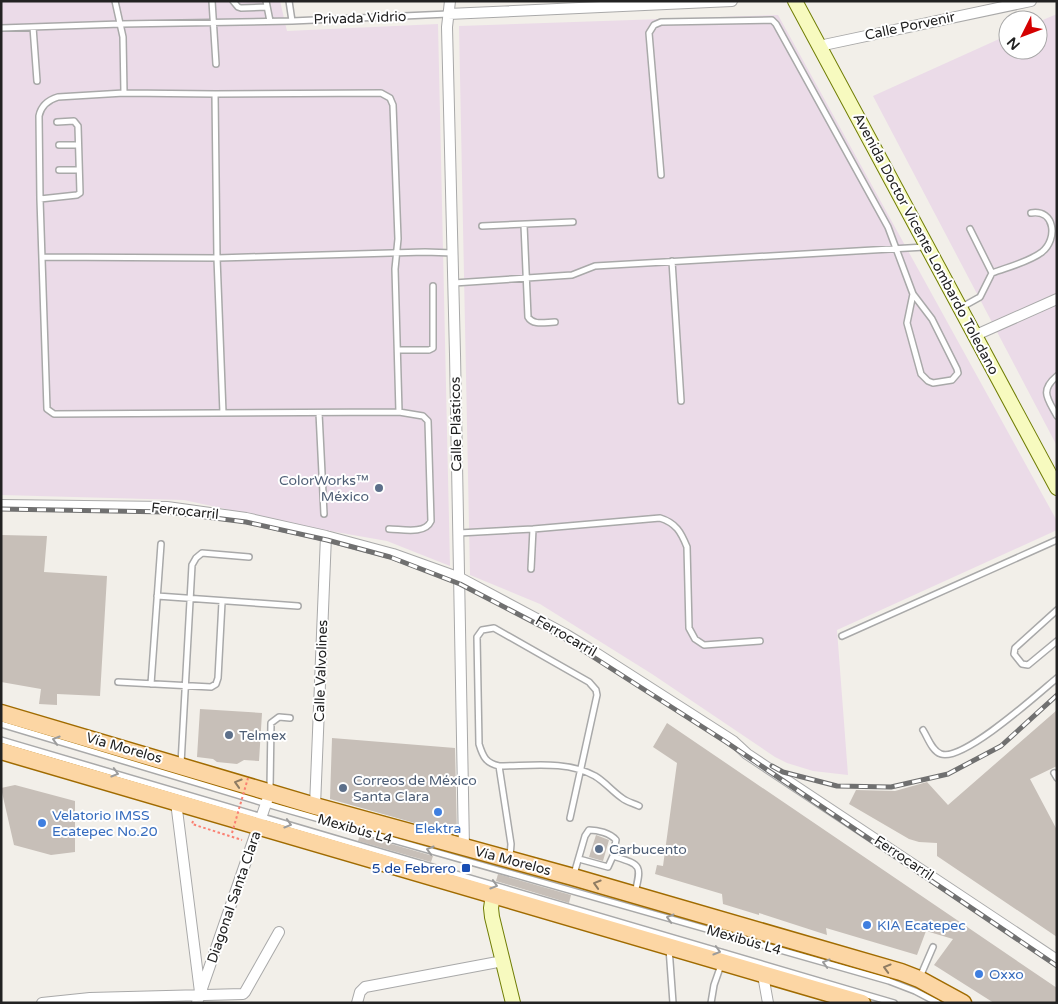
<svg xmlns="http://www.w3.org/2000/svg" width="1058" height="1004" font-family="'Varela Round',sans-serif">
	<style>
		.industrial { fill: #ebdbe8 }
		.building { fill: #c7bfb8 }
		.lines { fill: none; stroke-linecap: round; stroke-linejoin: round }
		.lane-casing { stroke: #a9a9a9; stroke-width: 8 }
		.street-casing { stroke: #a9a9a9; stroke-width: 12 }
		.secondary-casing { stroke: #707d05; stroke-width: 16 }
		.primary-casing { stroke: #a06b00; stroke-width: 19 }
		.path { stroke: #fa8072; stroke-width: 2; stroke-dasharray: 2.5 2.5; stroke-linecap: butt }
		.lane { stroke: #fff; stroke-width: 5 }
		.street { stroke: #fff; stroke-width: 10 }
		.secondary { stroke: #f7fabf; stroke-width: 14 }
		.primary { stroke: #fcd6a4; stroke-width: 16 }
		.rail-casing { stroke: #707070; stroke-width: 5 }
		.rail { stroke: #fff; stroke-width: 3; stroke-dasharray: 9; stroke-linecap: butt }
		.path-bridge { stroke: #fa8072; stroke-width: 2; stroke-dasharray: 2.5 2.5; stroke-linecap: butt }
		.oneway { stroke: #9c9c9c }
		.oneway2 { stroke: #8f7c63 }
		.service-dot { fill: #5c6f8a; stroke: #fff; stroke-width: 2 }
		.shop-dot { fill: #3f7fe0; stroke: #fff; stroke-width: 2 }
		.transit-dot { fill: #1a4fb4; stroke: #fff; stroke-width: 2 }
		.labels { text-anchor: middle; dominant-baseline: central; stroke-width: 4; stroke-linejoin: round; paint-order: stroke }
		.street-label { font-size: 14px; fill: #222; stroke: #fff }
		.service-label { font-size: 14px; fill: #4e5e75; stroke: #fff; text-anchor: start }
		.shop-label { font-size: 14px; fill: #366cbe; stroke: #fff; text-anchor: start }
		.transit-label { font-size: 14px; fill: #164399; stroke: #fff; text-anchor: end }
	</style>
	<rect width="100%" height="100%" fill="#f2efe9"/>
	<path class="industrial" d="M1,1H280L287,31L438,24L450,566L387,541L313,528L184,500L1,495Z
		M1057,14V446L873,96L1008,35V50H1038V22Z
		M778,15L1057,521V530L837,630L848,775L813,771L787,763L775,757L652,674L540,604L470,575L459,26Z"/>
	<path class="building" d="M1,535L47,536L44,572L107,576L100,696L57,694V705L39,704L41,689L1,682Z
		M200,709L262,713L259,761L244,760L237,764L217,762L213,759L197,757Z
		M1057,710V766L1030,779L1057,830V937L937,856V843L919,842L909,839L849,804L856,790L895,791L927,782L948,805Z
		M667,723L1057,988V1003H994L934,965L953,939L926,931L917,955L826,928L827,935L759,913V915L723,904L722,894L655,874L657,865L663,866L677,763L653,747Z
		M332,738L455,748L457,835L330,799Z
		M15,785L75,801V852L51,855L14,845L1,788Z
		M360,835L433,856L431,862L358,841Z
		M596,835L609,840L603,861L589,857Z
		M498,874L571,895L569,903L496,881Z"/>
	<g class="lines">
		<g class="lane-casing">
			<path id="lane" d="M115,1L123,37L124,93
				M212,1L216,64
				M233,1L238,7L241,8L267,7
				M266,1L270,21
				M289,1L292,21L448,14
				M33,27L37,81
				M1,28L121,24L292,21
				M215,94L217,258L223,413
				M59,145H78
				M59,170H79
				M661,175L649,33L654,25L661,22L772,20L776,24L888,227L913,294L932,319L957,369L958,373L952,380L933,383L928,381L921,374L907,323L913,294
				M40,199L77,195L80,193L78,126L74,121L57,122
				M524,225L528,317C533,326 546,322 555,322
				M482,226L573,222
				M42,257L217,258L425,252L453,253
				M672,261L681,401
				M992,273C1008,267 1029,262 1042,252C1058,239 1055,209 1031,213
				M454,283L572,275L595,266L925,247
				M962,307L980,297L992,273L970,229
				M398,350H429L433,348V286
				M1057,376C1039,391 1048,399 1057,416
				M319,413L324,514
				M389,529C401,529 425,535 431,521L428,421L423,416L399,412L54,414L47,409L40,199L39,116C41,106 48,100 58,97L124,93L215,94L381,93L390,98L393,105L398,239L395,269L399,412
				M459,533L533,529L660,518C676,523 681,532 687,547L689,628L695,639L704,645L760,641
				M531,569L533,529
				M157,596L298,606
				M1057,610L1015,648L1014,654L1022,664L1028,665L1057,641
				M842,636L1057,540
				M118,682L211,687L216,684L218,678L222,602
				M151,684L161,544
				M1,724L277,807L889,981L915,991L938,1003
				M923,730C928,738 932,751 941,754C963,762 1039,693 1057,678
				M1,740L894,1003
				M181,764L192,565L196,558L202,553L249,557
				M499,766L511,844L510,857
				M1054,773L1057,778
				M270,789L271,723L279,717L290,718
				M570,818L597,695L596,690L589,682L494,628L482,630L477,637L479,744C483,757 486,763 499,766C530,766 566,760 595,776C605,782 612,791 622,798C627,802 633,803 639,806
				M613,856C641,865 642,864 635,893
				M574,874L585,836L589,830C598,830 610,833 616,840L613,856L608,867L579,859
				M669,948L673,1003
				M920,977L933,947
				M711,1003L714,985L721,965"/>
		</g>
		<g class="street-casing">
			<path id="street" d="M450,1L447,27L455,354L464,848
				M448,14L732,1
				M819,46L1031,1
				M976,335L1057,299
				M1,505L167,507L246,518L326,536L393,554L460,578L565,634L588,648L733,741L747,754L1057,960
				M176,802L200,992
				M315,806L326,536
				M763,975L768,1003
				M42,1003L90,998L243,994L245,992L279,932
				M197,1003L270,792
				M357,1003L360,992L365,987L503,961"/>
		</g>
		<g class="secondary-casing">
			<path id="secondary" d="M795,1L1057,488
				M493,895L491,908L492,917L513,1003"/>
		</g>
		<g class="primary-casing">
			<path id="primary" d="M1,713L315,806L573,877L901,972L919,979L963,1003
				M1,751L862,1003"/>
		</g>
		<path class="path" d="M193,821L192,824L242,840"/>
		<use href="#lane" class="lane"/>
		<use href="#street" class="street"/>
		<use href="#secondary" class="secondary"/>
		<use href="#primary" class="primary"/>
		<g class="rail-casing">
			<path id="rail" d="M1,509L167,512L246,522L327,540L390,557L460,584L562,637L726,742L1057,966
				M772,766L783,772L837,786L891,787L948,774L1001,746L1057,695"/>
		</g>
		<use href="#rail" class="rail"/>
		<path class="path-bridge" d="M232,833L248,778"/>
	</g>
	<defs><path id="oneway-chevron" d="M-2-3.5L2.5 0L-2 3.5" fill="none" stroke-width="1.6" stroke-linecap="round" stroke-linejoin="round" transform="scale(1.25)"/></defs>
	<g class="oneway">
		<use href="#oneway-chevron" transform="translate(56 740) rotate(-163)"/>
		<use href="#oneway-chevron" transform="translate(115 773) rotate(16)"/>
		<use href="#oneway-chevron" transform="translate(288 824) rotate(17)"/>
		<use href="#oneway-chevron" transform="translate(430 850) rotate(-164)"/>
		<use href="#oneway-chevron" transform="translate(494 885) rotate(17)"/>
		<use href="#oneway-chevron" transform="translate(670 918) rotate(-164)"/>
		<use href="#oneway-chevron" transform="translate(717 951) rotate(16)"/>
		<use href="#oneway-chevron" transform="translate(826 963) rotate(-164)"/>
	</g>
	<g class="oneway2">
		<use href="#oneway-chevron" transform="translate(238 783) rotate(-163)"/>
		<use href="#oneway-chevron" transform="translate(597 884) rotate(-163)"/>
		<use href="#oneway-chevron" transform="translate(887 968) rotate(-164)"/>
	</g>
	<g class="service-dot">
		<circle cx="379" cy="488" r="5"/>
		<circle cx="229" cy="735" r="5"/>
		<circle cx="343" cy="788" r="5"/>
		<circle cx="599" cy="849" r="5"/>
	</g>
	<g class="shop-dot">
		<circle cx="438" cy="812" r="5"/>
		<circle cx="42" cy="823" r="5"/>
		<circle cx="867" cy="925" r="5"/>
		<circle cx="979" cy="974" r="5"/>
	</g>
	<rect class="transit-dot" x="461" y="863" width="10" height="10" rx="2.5"/>
	<g class="labels">
		<g class="street-label">
			<text transform="translate(360 18) rotate(-2)">Privada Vidrio</text>
			<text transform="translate(910 26) rotate(-12)">Calle Porvenir</text>
			<text transform="translate(926 244) rotate(62)">Avenida Doctor Vicente Lombardo Toledano</text>
			<text transform="translate(456 424) rotate(-91)">Calle Plásticos</text>
			<text transform="translate(185 511) rotate(6)">Ferrocarril</text>
			<text transform="translate(566 636) rotate(30)">Ferrocarril</text>
			<text transform="translate(321 671) rotate(-88)">Calle Valvolines</text>
			<text transform="translate(124 748) rotate(16)">Vía Morelos</text>
			<text transform="translate(355 829) rotate(16)">Mexibús L4</text>
			<text transform="translate(904 858) rotate(34)">Ferrocarril</text>
			<text transform="translate(513 861) rotate(15)">Vía Morelos</text>
			<text transform="translate(234 897) rotate(-71)">Diagonal Santa Clara</text>
			<text transform="translate(744 940) rotate(16)">Mexibús L4</text>
		</g>
		<g class="service-label">
			<text x="369" y="480" text-anchor="end">ColorWorks™<tspan x="369" dy="16">México</tspan></text>
			<text x="239" y="735">Telmex</text>
			<text x="353" y="780">Correos de México<tspan x="353" dy="16">Santa Clara</tspan></text>
			<text x="609" y="849">Carbucento</text>
		</g>
		<g class="shop-label">
			<text x="52" y="815">Velatorio IMSS<tspan x="52" dy="16">Ecatepec No.20</tspan></text>
			<text x="438" y="828" text-anchor="middle">Elektra</text>
			<text x="877" y="925">KIA Ecatepec</text>
			<text x="989" y="974">Oxxo</text>
		</g>
		<g class="transit-label">
			<text x="456" y="868">5 de Febrero</text>
		</g>
	</g>
	<rect width="1058" height="1004" fill="none" stroke="#222222" stroke-width="5"/>
	<g transform="translate(1023 35) rotate(228)"><circle r="24" fill="#ffffff" stroke="#a7a7a7"/>
	<path d="M0-4L9 19L0 12L-9 19Z" fill="#d40000"/>
	<text y="-8" font-size="14" font-weight="bold" text-anchor="middle" fill="#222222">N</text>
	</g>
</svg>
